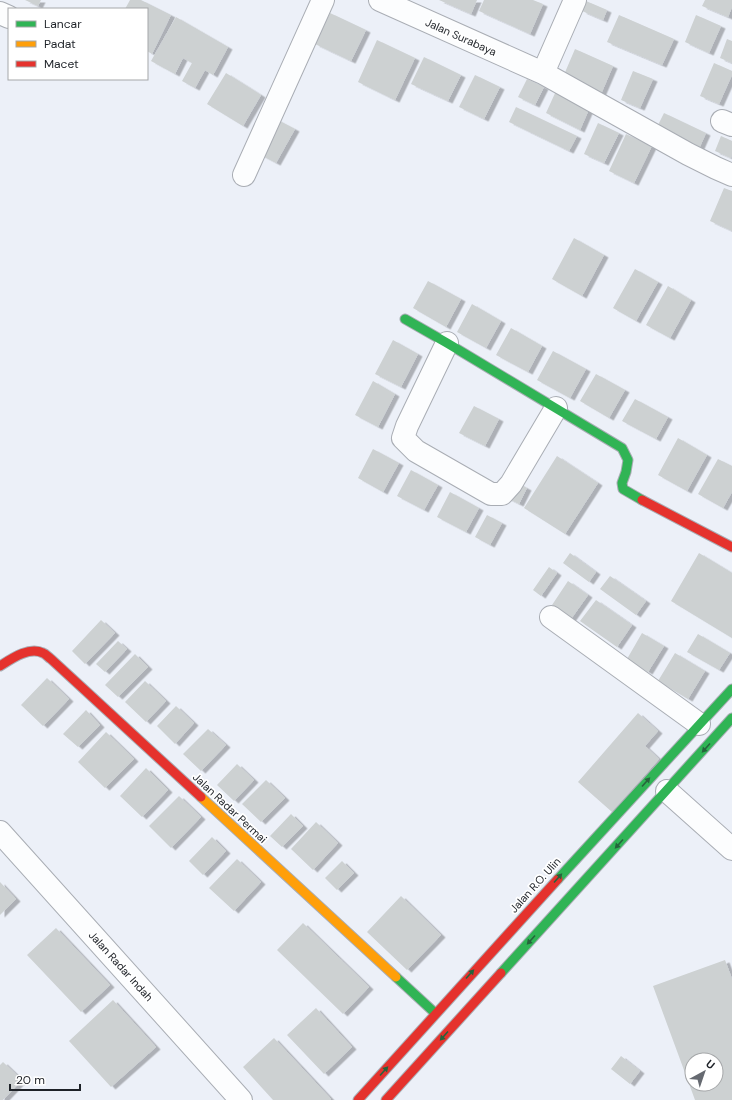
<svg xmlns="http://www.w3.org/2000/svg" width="732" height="1100" font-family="'DM Sans',sans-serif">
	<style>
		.building { fill: #cdd1d2; fill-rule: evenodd; filter: url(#shadow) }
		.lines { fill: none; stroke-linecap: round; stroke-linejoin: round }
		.street-casing { stroke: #a9adb4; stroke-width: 24 }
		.fast-casing { stroke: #a9adb4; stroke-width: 11 }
		.slow-casing { stroke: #a9adb4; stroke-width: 11 }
		.jam-casing { stroke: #a9adb4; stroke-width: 11 }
		.street { stroke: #fcfdfe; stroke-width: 22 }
		.fast { stroke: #30b455; stroke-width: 9 }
		.slow { stroke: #ff9f0a; stroke-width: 9 }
		.jam { stroke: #e5322d; stroke-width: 9 }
		.oneway { fill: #26643c }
		.labels { text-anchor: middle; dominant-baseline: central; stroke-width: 3.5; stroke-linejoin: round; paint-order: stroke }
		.street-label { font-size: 11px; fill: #1e2228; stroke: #fff }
	</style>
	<defs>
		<filter id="shadow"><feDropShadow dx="4.5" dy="2.5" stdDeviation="0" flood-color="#0004"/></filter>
	</defs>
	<rect width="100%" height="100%" fill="#ecf0f8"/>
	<path class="building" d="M25,0H41L38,6Z
		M130,0H141L171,15L152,54L147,51V9H125Z
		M439,0H477L471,14Z
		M484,0H533L543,4L530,34L479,11Z
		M705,0H732V7L728,17L702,6Z
		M586,1L607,10L603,20L582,11Z
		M330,13L366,30L351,61L315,44Z
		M619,15L674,39L662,65L607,42Z
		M696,15L721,26L709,53L685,42Z
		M176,17L228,47L213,75L205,70L195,88L182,81L192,63L183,58L175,74L151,61Z
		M727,39L732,41V63L720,58Z
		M377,40L415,58L395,100L358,82Z
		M575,49L613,66L601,94L563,77Z
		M424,57L461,75L448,101L411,84Z
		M714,63L732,71V75L719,104L700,96Z
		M633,71L653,79L640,108L621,100Z
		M226,73L261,95L243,126L207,104Z
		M475,75L500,87L484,119L459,107Z
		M527,79L544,87L535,105L518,97Z
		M556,91L590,107L580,130L546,113Z
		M516,107L577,136L569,151L509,122Z
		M664,113L706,133L698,151L655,131Z
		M276,119L295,129L276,163L257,153Z
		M598,123L619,133L604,163L584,154Z
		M626,134L652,146L634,183L609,171Z
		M721,136L732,141V154L731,158L715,151Z
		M724,188L732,191V231L710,221Z
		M574,238L604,255L582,296L552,279Z
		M635,269L658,282L636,321L613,308Z
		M428,281L461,299L446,327L413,308Z
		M668,286L691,300L670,338L646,325Z
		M472,304L501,321L486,348L457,332Z
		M511,328L542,346L528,372L496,355Z
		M393,340L418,354L401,387L375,374Z
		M553,351L586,369L570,398L537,380Z
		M596,374L625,390L609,418L580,401Z
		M373,381L395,394L378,427L355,415Z
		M635,399L668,417L656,439L622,421Z
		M474,406L499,419L485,446L459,433Z
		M678,438L707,455L687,491L658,475Z
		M373,449L399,463L383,492L358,478Z
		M557,456L598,483L565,534L524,508Z
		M718,459L732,466V492L723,508L698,494Z
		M411,470L438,485L424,510L397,496Z
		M516,482L527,488L519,504L507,498Z
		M450,492L479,508L466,532L437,517Z
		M487,515L502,523L490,545L475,537Z
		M570,553L596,572L589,582L563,563Z
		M699,553L732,573V638L671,601Z
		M549,567L557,573L541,596L533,590Z
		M610,576L646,601L636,615L600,589Z
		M568,581L588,595L571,619L552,605Z
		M596,600L632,625L617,647L580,621Z
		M101,620L115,633L85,664L72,651Z
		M642,633L664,646L648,672L627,659Z
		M698,634L730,653L719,670L687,652Z
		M118,641L127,649L105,672L96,664Z
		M675,653L705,671L688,699L658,681Z
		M135,654L148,667L118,697L105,685Z
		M47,678L69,699L43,726L21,705Z
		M145,681L166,701L146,722L125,702Z
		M176,706L194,723L175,744L157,726Z
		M86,710L100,725L78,747L63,734Z
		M638,713L658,731L645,746L659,759L612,812L578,782Z
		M208,729L226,745L201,771L183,754Z
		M106,732L134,759L105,788L78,762Z
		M237,764L254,780L234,801L217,785Z
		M146,768L168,790L142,817L120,796Z
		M266,780L285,798L261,822L242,804Z
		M179,796L201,817L171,848L149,826Z
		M291,814L303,826L282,847L270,836Z
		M316,822L338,843L313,870L291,849Z
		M212,837L226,851L203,875L189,861Z
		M237,859L261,882L234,911L209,888Z
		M342,861L354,873L337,890L325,878Z
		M0,882L16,899L0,915Z
		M401,896L441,935L407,970L367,932Z
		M303,923L369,987L343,1014L277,950Z
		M56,928L110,985L81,1012L27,955Z
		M725,960L732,979V1100H695L653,986ZM692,1060H716V1084H692Z
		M113,1000L156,1047L111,1087L69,1041Z
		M316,1008L352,1047L324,1074L287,1035Z
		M274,1038L331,1099L330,1100H273L243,1067Z
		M621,1056L640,1071L630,1084L611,1069Z
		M3,1062L22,1080L3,1100H0V1065Z"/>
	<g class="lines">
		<g class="street-casing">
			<path id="street" d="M380,0L543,73L688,154L716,168L732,175
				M0,13L9,17
				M543,73L575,0
				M722,121L732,125
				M244,175L323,0
				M447,343L407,426L403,438L416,451L491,494H502L511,484L556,408
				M551,617L699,724
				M667,791L732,849
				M0,832L241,1100"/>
		</g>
		<g class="fast-casing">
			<path id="fast" d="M405,319L447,343L622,448L628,460L626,472L622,483L623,489L642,500
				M558,879L732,689
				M501,973L732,718
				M396,977L435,1013"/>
		</g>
		<g class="slow-casing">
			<path id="slow" d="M201,797L396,977"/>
		</g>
		<g class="jam-casing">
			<path id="jam" d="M642,500L732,547
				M0,666C11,659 29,646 43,653C46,654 48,657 51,659L201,797
				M358,1100L558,879
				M386,1100L501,973"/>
		</g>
		<use href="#street" class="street"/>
		<use href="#fast" class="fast"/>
		<use href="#slow" class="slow"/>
		<use href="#jam" class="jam"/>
	</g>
	<defs><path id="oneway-solid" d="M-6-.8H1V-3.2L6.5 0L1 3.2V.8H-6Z"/></defs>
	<g class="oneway">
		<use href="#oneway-solid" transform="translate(706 748) rotate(132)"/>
		<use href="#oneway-solid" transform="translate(646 782) rotate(-48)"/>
		<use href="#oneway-solid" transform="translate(619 844) rotate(132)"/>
		<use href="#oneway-solid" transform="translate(558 878) rotate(-48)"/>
		<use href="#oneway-solid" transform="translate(531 940) rotate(132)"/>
		<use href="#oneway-solid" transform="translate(470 974) rotate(-48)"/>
		<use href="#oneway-solid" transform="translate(444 1036) rotate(132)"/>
		<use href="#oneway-solid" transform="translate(384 1071) rotate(-48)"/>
	</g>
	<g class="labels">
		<g class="street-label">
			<text transform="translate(461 37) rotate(24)">Jalan Surabaya</text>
			<text transform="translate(230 808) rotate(43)">Jalan Radar Permai</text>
			<text transform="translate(535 885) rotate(-48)">Jalan R.O. Ulin</text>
			<text transform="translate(121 966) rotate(48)">Jalan Radar Indah</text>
		</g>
	</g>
	<rect x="8" y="8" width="140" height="72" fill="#ffffff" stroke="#a5a7a9"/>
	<rect x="16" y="21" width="20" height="6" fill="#30b455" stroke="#a5a7a9"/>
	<text x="44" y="28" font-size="12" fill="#1e2228">Lancar</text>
	<rect x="16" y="41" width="20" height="6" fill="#ff9f0a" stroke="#a5a7a9"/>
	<text x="44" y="48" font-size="12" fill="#1e2228">Padat</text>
	<rect x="16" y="61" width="20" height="6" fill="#e5322d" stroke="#a5a7a9"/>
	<text x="44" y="68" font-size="12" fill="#1e2228">Macet</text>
	<g transform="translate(704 1072) rotate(40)"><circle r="19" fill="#ffffff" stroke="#a5a7a9"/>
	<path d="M0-3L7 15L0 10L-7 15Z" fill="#666a71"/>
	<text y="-6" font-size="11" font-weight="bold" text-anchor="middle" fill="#1e2228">U</text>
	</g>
	<path d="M10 1084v6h70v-6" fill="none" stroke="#1e2228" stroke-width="2"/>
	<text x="16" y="1084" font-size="12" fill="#1e2228" stroke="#ffffff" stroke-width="3" paint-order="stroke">20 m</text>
</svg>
